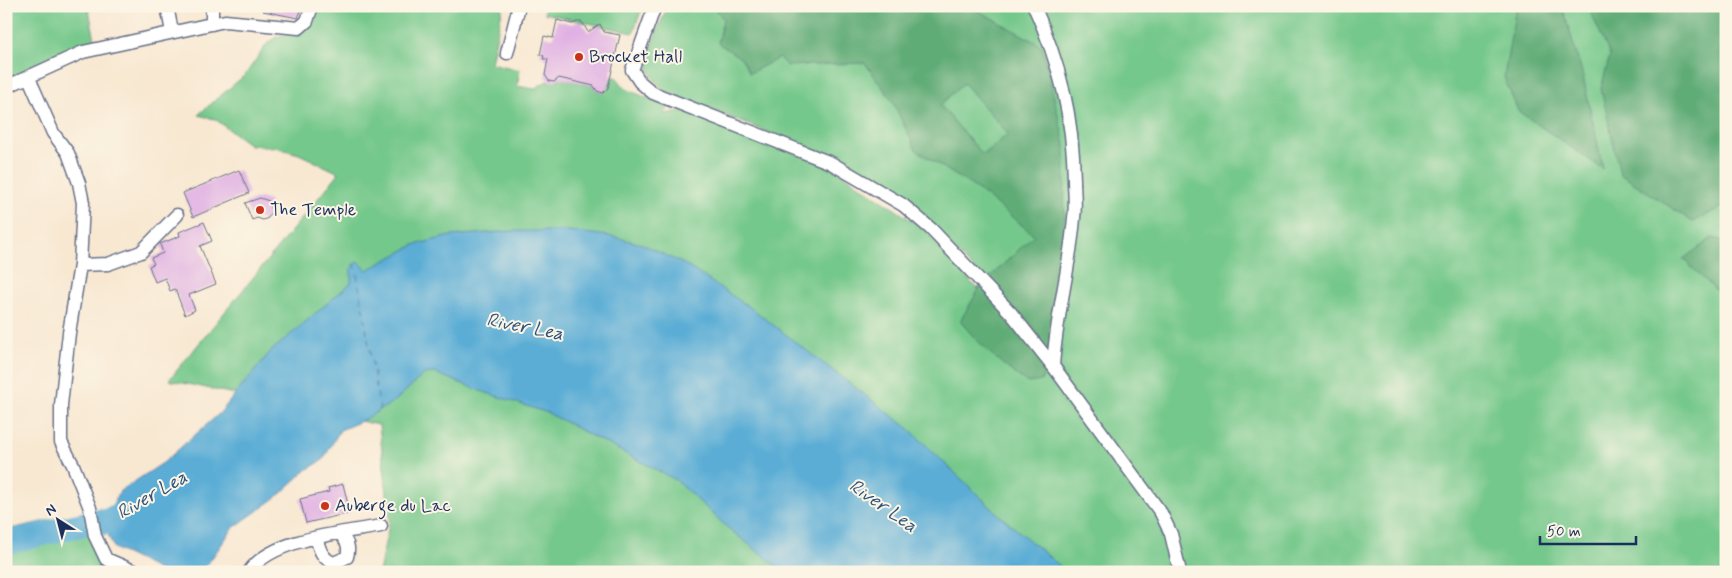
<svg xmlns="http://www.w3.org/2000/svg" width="1732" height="578" font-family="Mynerve,sans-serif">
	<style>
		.green { fill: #75c88b; stroke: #487c74 }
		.forest { fill: #60ac77; stroke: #3e6e6a; fill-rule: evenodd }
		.water { fill: #5cadd6; stroke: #3c6e9a }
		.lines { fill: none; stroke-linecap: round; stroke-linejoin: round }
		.river { stroke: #5cadd6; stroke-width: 24 }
		.ferry { stroke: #2e5582; stroke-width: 1; stroke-dasharray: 6 5; stroke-linecap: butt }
		.building { fill: #e0b0e4 }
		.minor-casing { stroke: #687087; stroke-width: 15 }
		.minor { stroke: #fff; stroke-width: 12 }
		.poi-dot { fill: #c8321e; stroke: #fcf5e5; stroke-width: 2 }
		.labels { text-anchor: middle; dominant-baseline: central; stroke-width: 4; stroke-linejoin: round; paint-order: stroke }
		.poi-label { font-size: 18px; fill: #1b2f5e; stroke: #fcf5e5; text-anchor: start }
		.water-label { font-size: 19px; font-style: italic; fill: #2e5582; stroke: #fcf5e5 }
	</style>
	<rect width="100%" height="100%" fill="#fcf5e5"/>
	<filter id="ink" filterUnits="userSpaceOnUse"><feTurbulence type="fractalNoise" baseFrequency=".02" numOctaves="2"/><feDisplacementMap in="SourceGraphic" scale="10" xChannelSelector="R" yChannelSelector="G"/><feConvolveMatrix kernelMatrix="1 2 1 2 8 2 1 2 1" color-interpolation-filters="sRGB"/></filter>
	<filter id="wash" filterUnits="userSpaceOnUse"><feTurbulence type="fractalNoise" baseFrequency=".0096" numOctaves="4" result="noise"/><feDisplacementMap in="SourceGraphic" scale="20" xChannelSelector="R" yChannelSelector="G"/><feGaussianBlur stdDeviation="1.12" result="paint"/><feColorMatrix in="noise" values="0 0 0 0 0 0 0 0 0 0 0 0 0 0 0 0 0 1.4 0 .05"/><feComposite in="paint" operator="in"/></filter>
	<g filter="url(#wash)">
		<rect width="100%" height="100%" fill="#f8e8d2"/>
		<path class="green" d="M6,6H88L96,44L6,84Z
			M316,6H503L491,63L520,70L517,86L534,89L547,81L554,82L559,78L594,86L597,91L603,93L608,88L612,77H616L626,89L669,107L664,114L686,110L835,169L926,230L977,289L985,281L909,204L830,157L664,91C660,86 655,81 651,75C642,59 661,22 668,6H1726V572H379L390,519L379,425L169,380L339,173L299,154L275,147L250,145L215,119L198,115L245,75L267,44L276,37L310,26Z
			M545,6H643L633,33L544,13Z
			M85,512L100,565L118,572H6V530Z"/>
		<path class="forest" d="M714,6H970L1042,46L1065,145L1064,254L1050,351L986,281L1034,235L980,191L916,150L893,102L865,63L787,66L779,58L750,73L742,59L718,43L723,19ZM964,83L1008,134L983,155L940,105Z
			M1562,6L1582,72L1603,169L1518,111L1504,77L1516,7Z
			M1588,6H1726V205L1693,222L1620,174L1601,88L1610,55Z
			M1712,238L1726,241V300L1683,259Z
			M981,286L1048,365L1041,381L1028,383C1001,365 980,345 960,321Z"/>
		<path class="water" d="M512,231H568L610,236L642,244L684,264L751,308L908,428L998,514L1067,572H784L728,528L676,480L548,413L478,390L435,373L424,374L396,400L364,420L340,430L323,460L305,471L277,497L233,528L202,572H163L114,548L103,523L120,491L163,463L220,413L270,352L351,283V269L355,263L359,262L367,270L414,245L450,236Z"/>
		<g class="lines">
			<path class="river" d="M6,543L99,520L103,523L132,508"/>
			<path class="ferry" d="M355,263L380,410"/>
		</g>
		<g id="blocks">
			<path class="building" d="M264,6H303L298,18L263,11Z
				M557,20L572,24L577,22H582L588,32L600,24L604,32L620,35L608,88L603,93L597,91L594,86L559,78L554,82L549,81L545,75L548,59H543L544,56L540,55L544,36L553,38Z
				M239,170L249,193L193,217L183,193Z
				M260,198L269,201L272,211L268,218L263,220L257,218L252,220L245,203Z
				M204,222L212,241L200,246L216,284L189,295L195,310L185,315L175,289L170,291L165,278L155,282L149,266L154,264L151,258L163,253L160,244L180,236L179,232Z
				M343,484L350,513L306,523L300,499L329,492L328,488Z"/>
		</g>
	</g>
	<g filter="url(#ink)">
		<use href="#blocks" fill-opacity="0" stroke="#687087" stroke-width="1"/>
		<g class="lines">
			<g class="minor-casing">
				<path id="minor" d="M167,6L172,32
					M655,6L632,70L640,82L653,93L831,163L903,205L931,229L1011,313L1053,366L1161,513L1171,534L1180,572
					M1034,6C1060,64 1073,116 1074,180C1074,192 1076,205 1074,218C1070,268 1056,316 1053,366
					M212,24V6
					M507,53L519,6
					M29,78L53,133L68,153L79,183L83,203L80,265L69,333L61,405V442L73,465L90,508L95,536L106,559L136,572
					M6,87L83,52L225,21L299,28L307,21L312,6
					M80,265L108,264L141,252L177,215
					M316,538C320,550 322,559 334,563L347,557C350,546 347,542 340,533
					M249,572C271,538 344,533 381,526"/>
			</g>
			<use href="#minor" class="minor"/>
		</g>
	</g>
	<g class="poi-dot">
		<circle cx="579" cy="57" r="5"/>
		<circle cx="260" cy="210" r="5"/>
		<circle cx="325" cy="506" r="5"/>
	</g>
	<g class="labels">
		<g class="poi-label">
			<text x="589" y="57">Brocket Hall</text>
			<text x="270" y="210">The Temple</text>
			<text x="335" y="506">Auberge du Lac</text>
		</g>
		<g class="water-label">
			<text transform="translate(525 327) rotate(11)">River Lea</text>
			<text transform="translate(152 495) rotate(-30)">River Lea</text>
			<text transform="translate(883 506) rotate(35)">River Lea</text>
		</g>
	</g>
	<rect width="1732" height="578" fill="none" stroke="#fcf5e5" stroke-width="25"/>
	<g transform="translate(58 520) rotate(324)" stroke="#fcf5e5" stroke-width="4" paint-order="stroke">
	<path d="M0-4L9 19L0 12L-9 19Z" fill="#1b2f5e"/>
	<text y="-8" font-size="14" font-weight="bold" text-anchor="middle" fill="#1b2f5e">N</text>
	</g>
	<path d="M1540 536v8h96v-8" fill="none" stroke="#1b2f5e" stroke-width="2.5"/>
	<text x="1547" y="536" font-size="15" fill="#1b2f5e" stroke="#fcf5e5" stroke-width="4" paint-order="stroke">50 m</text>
</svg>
